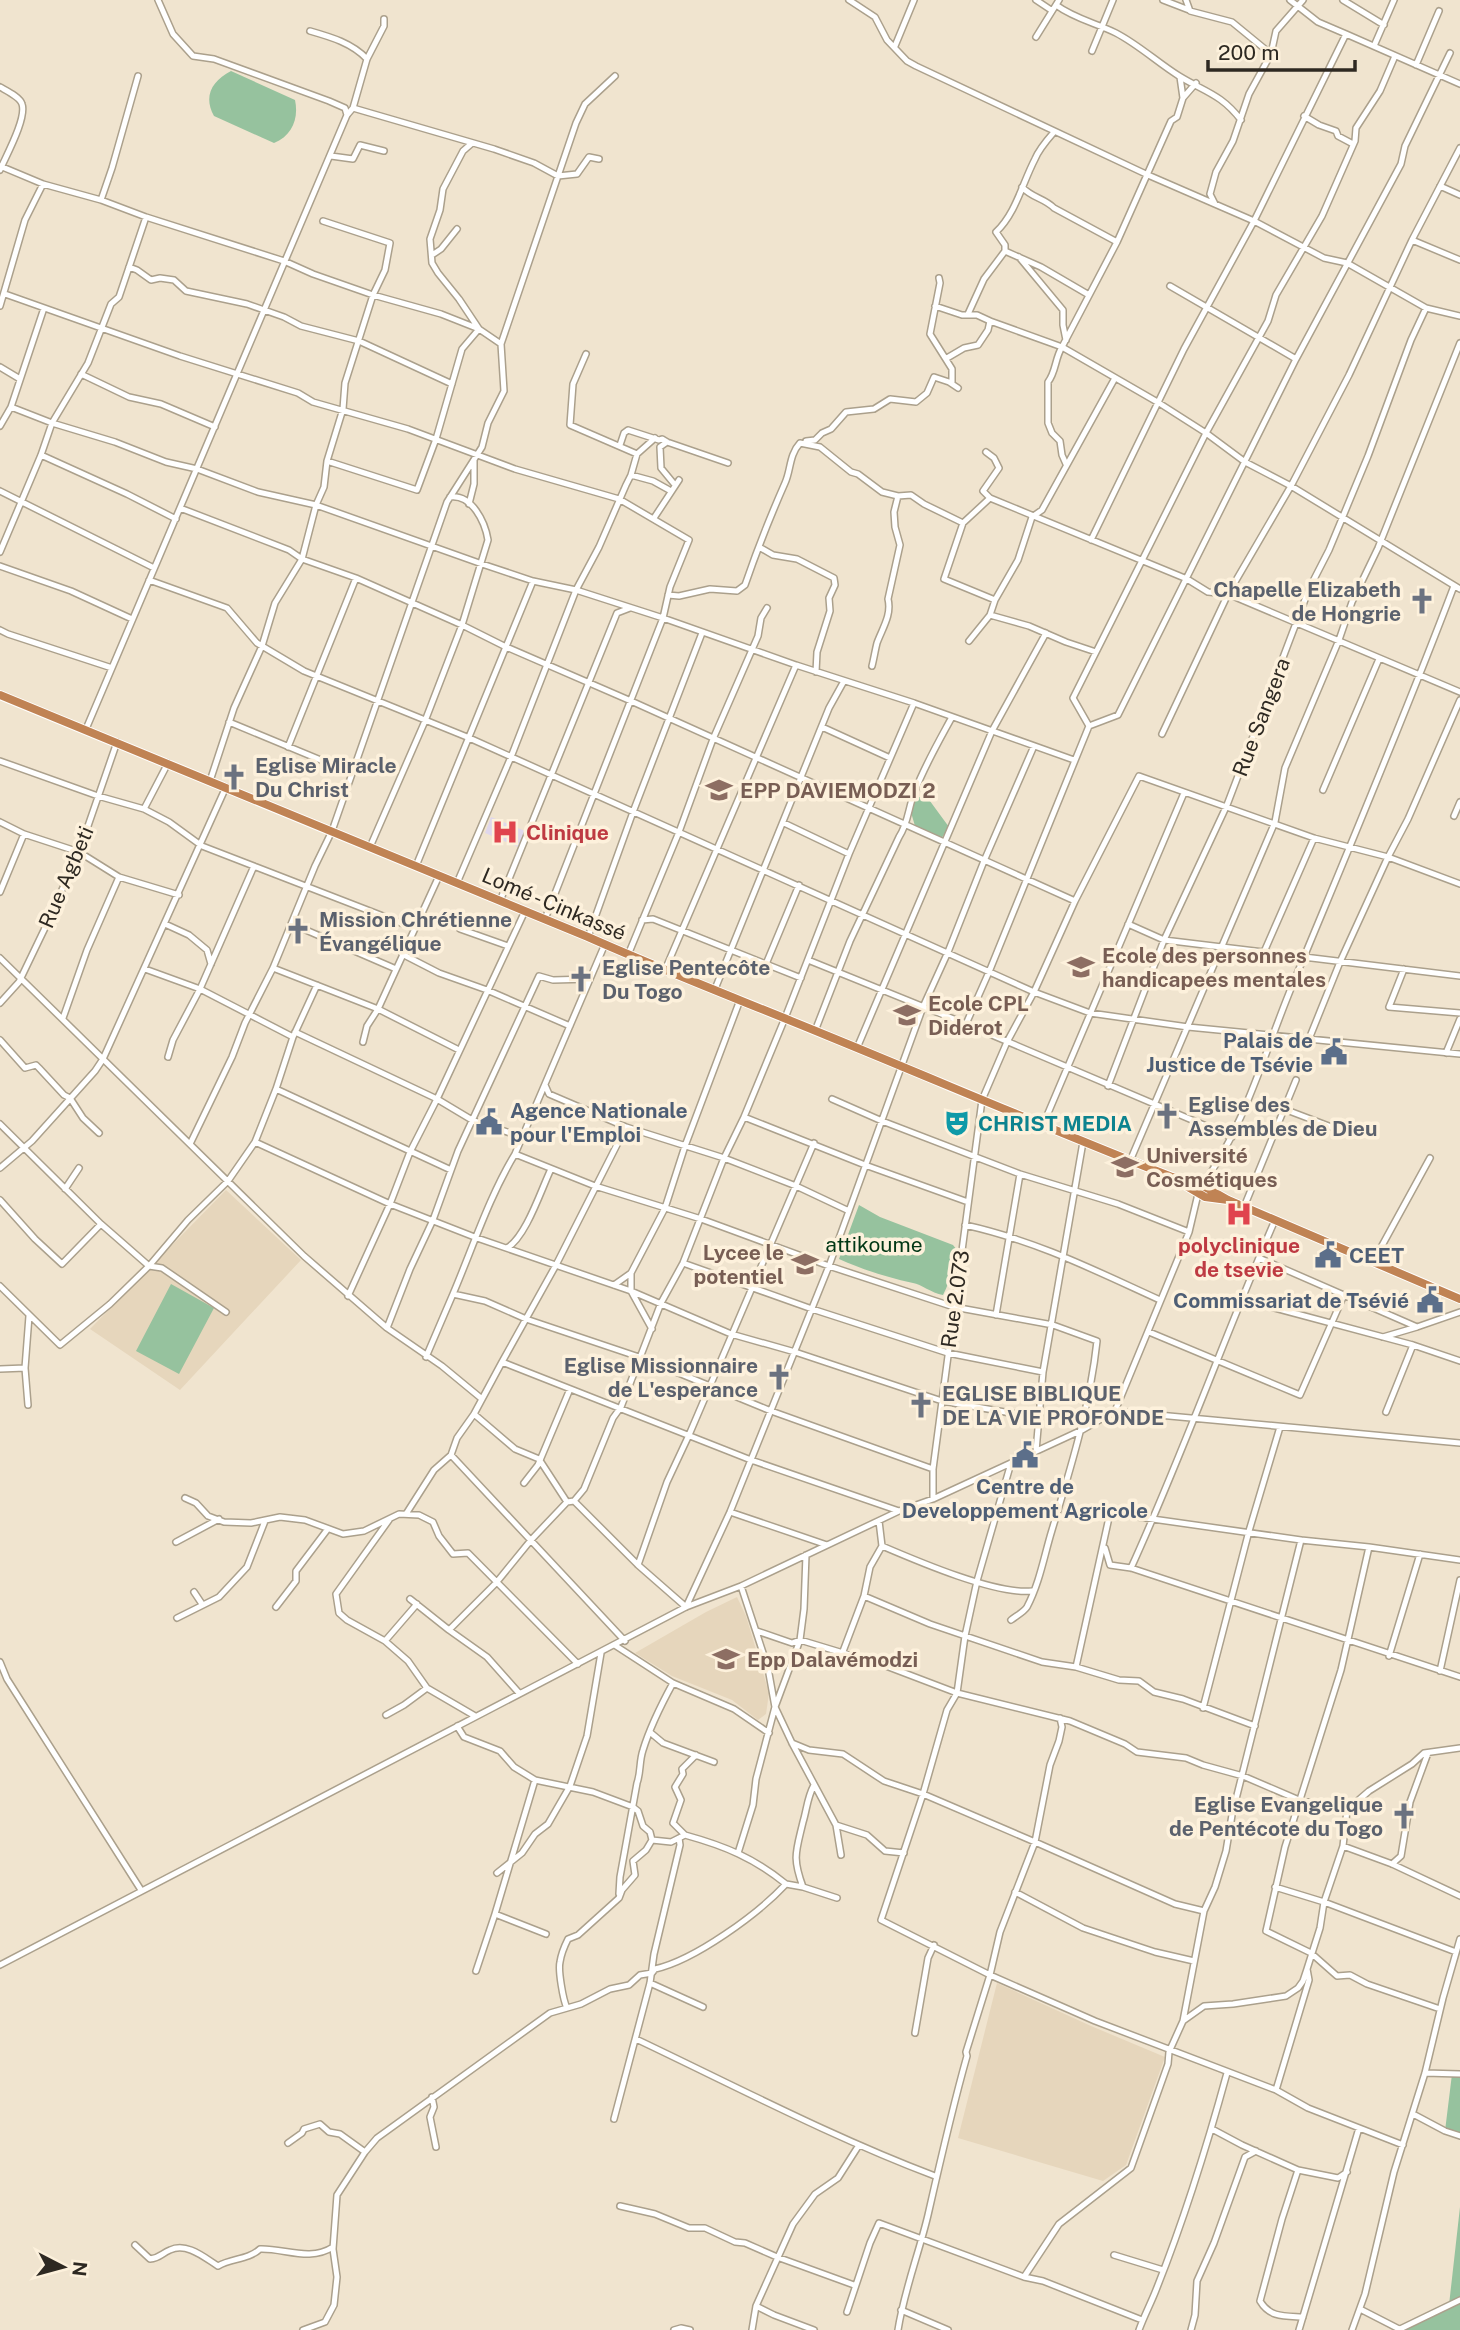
<svg xmlns="http://www.w3.org/2000/svg" width="1460" height="2330" font-family="'Public Sans',sans-serif">
	<style>
		.built { fill: #e6d6bc }
		.medical { fill: #dfd7ec }
		.green { fill: #96c29e }
		.lines { fill: none; stroke-linecap: round; stroke-linejoin: round }
		.minor-casing { stroke: #aba08c; stroke-width: 8 }
		.highway-casing { stroke: #fff; stroke-width: 10 }
		.minor { stroke: #fff; stroke-width: 5 }
		.highway { stroke: #c08354; stroke-width: 8 }
		.labels { text-anchor: middle; dominant-baseline: central; stroke-width: 7; stroke-linejoin: round; paint-order: stroke }
		.worship-label { font-size: 21px; font-weight: bold; fill: #5b616d; stroke: #fdf1dc; text-anchor: start }
		.street-label { font-size: 21px; fill: #2e2922; stroke: #fdf1dc }
		.education-label { font-size: 21px; font-weight: bold; fill: #785e54; stroke: #fdf1dc; text-anchor: start }
		.health-label { font-size: 21px; font-weight: bold; fill: #be3a42; stroke: #fdf1dc; text-anchor: start }
		.service-label { font-size: 21px; font-weight: bold; fill: #4e5e75; stroke: #fdf1dc; text-anchor: end }
		.culture-label { font-size: 21px; font-weight: bold; fill: #0d838f; stroke: #fdf1dc; text-anchor: start }
		.park-label { font-size: 21px; fill: #013715; stroke: #fdf1dc }
	</style>
	<rect width="100%" height="100%" fill="#f0e4cf"/>
	<path class="built" d="M226,1190L301,1260L180,1390L90,1329Z
		M737,1597L746,1616L769,1693L766,1714L758,1720L732,1700L672,1676L635,1653L706,1612Z
		M997,1983L1091,2026L1165,2057L1126,2165L1103,2181L958,2138Z"/>
	<path class="medical" d="M491,817L525,831L518,847L485,833Z"/>
	<path class="green" d="M231,71L295,100C299,119 292,136 274,143L214,116C203,96 212,81 231,71Z
		M914,797H927L949,827L941,839L915,826L910,809Z
		M859,1205L880,1217L953,1245L957,1250C955,1266 950,1281 943,1295C931,1293 921,1284 913,1283C886,1277 864,1270 839,1259Z
		M171,1284L214,1308L179,1374L136,1351Z
		M1452,2074H1460V2138L1445,2131Z
		M1460,2207V2330H1401L1449,2305Z"/>
	<g class="lines">
		<g class="minor-casing">
			<path id="minor" d="M158,0L173,34L193,56L214,59L329,101L345,108L347,115
				M849,0L875,17L887,40L907,61L916,66L1148,175L1254,221L1324,258L1347,263L1426,308L1460,316
				M1036,0L1051,10
				M1163,0L1189,10
				M1186,0L1190,11L1232,22L1271,54
				M1290,0L1318,22L1346,34
				M1343,0L1384,25
				M1056,5C1075,19 1096,23 1116,33C1139,45 1158,63 1179,76C1205,92 1221,94 1241,120
				M310,31C331,37 352,43 367,59
				M1036,37L1059,0
				M895,46L914,0
				M1374,46L1394,0
				M1092,51L1113,0
				M1416,65L1439,11
				M1180,77L1183,98
				M1196,83L1183,98L1177,117L1171,121L1117,242L1062,347L1159,403L1206,433L1245,462L1291,486L1460,589
				M0,87C7,91 20,97 22,104C27,118 6,156 0,170
				M353,108L494,149L534,163L558,176L577,174L589,157L599,159
				M1304,116L1319,125L1336,131L1338,136L1353,144
				M471,144L463,151L443,189L440,210L430,239L432,263L438,273L459,299L479,329
				M331,156L353,159L360,145L384,151
				M0,166L43,184L101,200L146,217L284,261L313,274L373,295L441,314L479,329L501,344L504,391L488,423L482,447L447,502L332,831L315,866L273,968L245,1023L232,1057L190,1144
				M1440,186L1460,195
				M1022,187C1032,198 1044,198 1054,208L1117,242
				M101,200L112,168L138,76
				M1215,204L1210,194L1216,172L1233,141L1249,94L1271,54L1276,31L1303,0
				M1412,240L1460,260
				M1005,251L1041,267L1089,295
				M432,255L441,249L457,229
				M1019,257L1063,310V325L1066,340
				M129,267L137,270L151,280L160,278L174,280L186,291L247,304L284,317L301,326L359,341L452,384
				M939,278L940,283L930,334L952,369V383
				M1170,286L1296,359
				M5,294L180,356L298,393L313,402L408,429L515,469L619,499L689,540L670,587L663,618L545,919
				M0,306L25,220L43,184
				M935,306L962,315H977L990,321L988,330L978,345L964,348L947,358
				M968,314L984,279L1005,251V245L996,232C1016,213 1022,184 1035,159C1039,149 1047,140 1054,132
				M990,321L1062,347C1055,358 1056,372 1048,382V423L1052,433L1060,441L1062,455L1066,464
				M501,344L576,123L585,104L615,76
				M586,354L573,384L570,425L637,454
				M0,367L20,379
				M81,374L129,397L161,404L215,427
				M11,407L52,423L115,442L166,462L197,469L258,492L316,505L482,564L533,581L576,590L663,618L796,665L914,703L1074,760
				M0,426L11,407L44,308
				M806,441L815,440L822,433L831,429L846,412L874,409L890,399L916,402L927,393L934,377L949,382L958,388
				M667,442L660,447L661,468L675,485
				M620,445L624,433L628,430L659,440L662,439L667,442L728,463
				M986,452L994,458L999,468L983,491L990,498
				M41,455L127,494L176,519
				M327,461L417,490L436,439L462,349L479,329
				M631,475L637,454L655,438
				M0,491L154,568
				M469,504L474,484V460
				M180,508L289,550L302,559L356,578L462,625L488,540C485,522 472,494 450,497
				M654,518L679,480
				M1091,540L1184,349L1254,221L1346,34L1460,84
				M759,547L773,555L797,559L834,578L835,585L829,598L830,611L817,652L816,672
				M0,552L41,455L52,423L88,363L111,304L119,297L146,217
				M0,566L71,591L132,619
				M149,580L227,608L257,643L304,671L467,737L1034,992L1090,1013L1188,1027L1460,1054
				M668,595L679,596L710,589L737,591L745,585C757,550 770,517 785,483C791,470 789,455 800,443L820,447L851,472L858,474L882,492L898,496L911,495L924,504L963,523
				M995,600L944,579L963,523L990,498L1187,579L1208,592L1228,594L1460,692
				M990,615L1029,626L1066,642L1096,652
				M0,630L8,634L112,668
				M969,641L990,615L995,600L1018,560L1032,517L1042,510L1115,378
				M872,666C874,658 875,651 877,643C882,629 892,615 888,599L900,545L895,527L894,512L898,496
				M229,722L352,773
				M1089,726L1073,698L1206,433L1268,321L1276,295L1322,216L1355,141L1356,128L1380,91L1395,56
				M822,727L890,758
				M86,729L347,115L353,108L367,59L384,26V19
				M1162,734L1228,594L1291,486L1349,375L1412,240L1460,148
				M288,747L356,578
				M0,761L98,796L144,809L169,822L202,846L414,928
				M210,781L234,708L262,646L275,603L302,559L316,505L324,487L327,461L343,409L345,383L373,295L385,270L390,243L323,221
				M1323,790L1379,659
				M144,809L168,763
				M1454,816L1460,802
				M0,822L24,834L79,852L119,877L179,895
				M784,823L849,854
				M370,847L425,721L462,625L504,646L631,701L1075,901
				M416,866L533,581
				M457,883L511,757L576,590L599,547L626,485L631,475L653,481L671,491
				M0,892L24,834
				M500,901L617,613L630,608
				M642,920L653,919L801,978
				M165,924L189,935L207,950L211,964
				M292,924L396,969
				M1128,924L1164,940L1460,976
				M460,929L508,946
				M588,937L633,812L702,633
				M605,944L515,1154C489,1197 473,1247 453,1294L485,1301L526,1319L642,1358L771,1411L933,1469
				M1264,952L1314,838
				M402,954L439,973L487,990L570,1026
				M628,955L679,832L713,739L758,636L761,618L767,608
				M0,958L304,1256L387,1328L442,1366L482,1399
				M808,960L966,1024L1232,1137
				M766,964L799,885
				M273,968L378,1009L459,1050
				M145,969L200,989L293,1037
				M1404,969L1389,1007L1460,1013
				M665,970L796,665
				M715,989L829,708L844,681
				M0,1003L19,982L44,930L79,852L117,742
				M63,1018L87,950L119,877
				M966,1024L989,972L1089,726L1118,715L1296,359L1401,164L1405,146L1450,53
				M815,1031L850,941L899,837C909,822 908,807 915,791C925,765 939,741 952,717
				M295,1032L437,1099L472,1120L522,1137
				M1309,1039L1340,962L1388,857L1408,819L1460,700
				M0,1040L25,1068L36,1065L39,1068L64,1095L70,1098L83,1118L99,1133
				M363,1042L367,1026L378,1009L439,876
				M857,1048L992,731L1046,633
				M1446,1053L1460,1019
				M168,1057L173,1040L200,989L254,866
				M545,1085L549,1094L626,1127L724,1158L796,1186L849,1211
				M1108,1086L1164,940L1227,805L1309,589L1329,550L1368,456L1411,340L1426,308
				M276,1089L451,1170
				M832,1099L882,1121L1020,1174L1118,1204L1189,1232
				M1284,1109L1342,1131
				M744,1117L865,1165L968,1202
				M0,1124L101,1224L149,1266L162,1268L226,1312
				M1043,1125L1184,793
				M255,1142L390,1204L477,1238L631,1291L731,1334L795,1352L942,1401L1039,1418
				M515,1154L595,1186L701,1219L829,1266L954,1307L1053,1325L1097,1341C1090,1406 1071,1467 1052,1530C1044,1556 1040,1582 1027,1607C1024,1612 1016,1616 1011,1620
				M1130,1161L1275,822L1285,768L1339,640L1352,602L1378,548L1460,343
				M0,1168L32,1141L95,1071L103,1059L226,787
				M1202,1185C1244,1129 1265,1051 1292,986C1347,853 1403,721 1454,586
				M65,1189L79,1168
				M0,1200L35,1239L62,1264L101,1224
				M1244,1207L1296,1080
				M965,1225C1037,1241 1094,1270 1160,1300
				M507,1248C526,1237 541,1190 551,1169
				M1259,1258L1417,1327L1460,1312
				M1373,1262L1430,1158
				M683,1263L812,1309L948,1353L1043,1372
				M614,1285L631,1273
				M0,1286L60,1345L110,1304L149,1266L188,1220L228,1181L255,1142L276,1089L293,1037L317,985
				M348,1296L390,1204L410,1152L437,1099L525,911
				M1241,1299L1413,1345L1460,1361
				M996,1315L1020,1174
				M387,1328L410,1269L433,1220L458,1151L539,976L553,980L590,979
				M652,1329L631,1291V1273L665,1208L685,1146L740,1000
				M1149,1332L1300,1395L1344,1295
				M1383,1337L1417,1327
				M426,1357L453,1294
				M502,1362L556,1265L626,1127
				M0,1369L25,1368
				M28,1405L25,1368L29,1316
				M1115,1411L1189,1232L1198,1194
				M1386,1412L1413,1345
				M474,1414L515,1449L539,1459L567,1502
				M1036,1451L1043,1372L1083,1142
				M451,1455L625,1641
				M524,1483L538,1465L570,1389
				M185,1498L196,1503L208,1516L224,1522L251,1523L280,1517L305,1520L343,1534L364,1531L399,1514L419,1515L433,1522L439,1536L453,1554L468,1553L578,1664
				M933,1499V1469L982,1100L1007,1042L1034,992L1075,901L1139,776L1314,838L1388,857L1460,884
				M574,1501L638,1565L686,1607L730,1512L829,1266L923,1007L948,952L984,861L1034,746
				M730,1512L827,1545
				M406,1514L434,1470L451,1455L457,1438L474,1414L502,1362L751,1460L899,1511
				M389,1520L336,1594L339,1613L347,1620L385,1641L408,1661L427,1688L475,1716
				M176,1542L219,1519
				M882,1546C917,1561 996,1595 1032,1591
				M1105,1548L1110,1565L1131,1568L1460,1677
				M638,1565L667,1482L689,1435L814,1143
				M1131,1568C1183,1454 1225,1335 1275,1220
				M741,1586L768,1668L775,1707L792,1743L836,1825L867,1835L885,1851L904,1853
				M194,1592L202,1604
				M864,1596L930,1624L1042,1662L1076,1667L1119,1680L1139,1681L1154,1692L1183,1699L1255,1726
				M410,1599L449,1630L487,1657L519,1693
				M276,1607L296,1581V1571L327,1530
				M177,1618L219,1597L247,1567L265,1521
				M449,1630L496,1583L531,1540L567,1502L574,1501L584,1489L613,1418L621,1407L661,1303L683,1263L724,1158L744,1117L785,1018L849,854L914,703
				M757,1631L792,1643L800,1640L886,1666L957,1693L1070,1721L1125,1744L1137,1752L1186,1758L1203,1765L1243,1776L1299,1800L1347,1810
				M385,1641L417,1604
				M616,1646L673,1683L734,1709L769,1733
				M842,1654L864,1596L870,1567L882,1546L879,1521
				M1389,1656L1420,1554
				M0,1662L7,1679L141,1890
				M1076,1667L1110,1513L1301,1540L1369,1547
				M1440,1671L1460,1580
				M1203,1708L1249,1531L1280,1427
				M386,1715L404,1705L427,1688
				M1060,1718L1062,1727L1059,1741L1050,1765L1035,1842L1000,1932L990,1975L1095,2021L1276,2090L1308,2108L1403,2145
				M457,1726L464,1737L500,1751L514,1767L535,1780L593,1792L633,1807L638,1811L643,1826L650,1832L652,1840L646,1850L633,1861L635,1875L622,1890L619,1898L578,1935L568,1939C565,1945 561,1955 560,1962C558,1970 563,2000 567,2008
				M651,1733L663,1743L714,1762
				M792,1743L809,1750L843,1754L884,1781L923,1794L1035,1842L1175,1904L1204,1911
				M535,1780L495,1914L546,1934
				M836,1825L841,1855
				M685,1835L673,1823L681,1800L675,1787L683,1774L682,1769L696,1755
				M652,1840L671,1842L685,1835C725,1846 754,1858 786,1884
				M1343,1846L1392,1864L1460,1896
				M738,1853L753,1805L756,1779L775,1707L800,1640L804,1609L806,1555
				M1392,1864L1401,1856L1410,1802L1428,1753
				M497,1873L522,1853L535,1834L548,1824L570,1786L587,1736L601,1653
				M803,1887L837,1898
				M1275,1887L1324,1902L1456,1952
				M1015,1892L1083,1928L1155,1952L1194,1961
				M619,1894L620,1877L637,1783C641,1772 639,1762 643,1750C650,1727 661,1705 673,1683
				M0,1965L686,1607L741,1586L899,1511L933,1499L1082,1430L1115,1411L1460,1443
				M476,1971L495,1914
				M650,1983L703,2007
				M1440,2009L1367,1984L1350,1975L1337,1976L1311,1953L1266,1931L1285,1847L1341,1670L1369,1547L1460,1560
				M1183,2021L1204,1911L1215,1887L1226,1851L1232,1815L1301,1540
				M915,2033L928,1958L934,1945
				M636,2039C735,2086 832,2137 935,2176
				M1425,2073L1460,2074
				M1276,2090L1309,1980L1307,1969L1320,1928L1324,1902L1343,1846L1347,1810L1369,1791L1412,1764L1424,1753L1460,1748
				M432,2097L434,2107L430,2117L436,2147
				M1413,2114L1445,2131L1460,2136
				M614,2119L650,1983L654,1954L680,1845L679,1838
				M1212,2129L1242,2145L1298,2170L1338,2178L1347,2172
				M288,2143L302,2133L304,2129L320,2124L329,2132L340,2134L365,2152
				M1298,2170L1282,2219L1260,2301C1270,2318 1285,2316 1303,2317
				M620,2206L655,2214L689,2228H705L735,2242L745,2243L777,2257L854,2285
				M135,2245L150,2259C160,2258 162,2253 170,2250C187,2242 205,2258 218,2266C232,2258 248,2260 260,2249C284,2248 310,2262 333,2247
				M1114,2255L1163,2270
				M1024,2277L1059,2224L1131,2168L1168,2064L1169,2052L1183,2021L1204,2006L1233,2004L1286,1996L1298,1988L1303,1981L1307,1969
				M1360,2309L1401,2330
				M901,2310L948,2330
				M847,2312L870,2243L879,2223L1024,2277L1043,2281L1142,2320
				M1400,2329L1460,2300
				M303,2330L325,2322L334,2305L337,2277L333,2249L337,2195L365,2152L377,2138L550,2013L581,2004L610,1989L629,1985L640,1975L652,1973L655,1969C695,1960 758,1914 786,1884L803,1887C792,1857 796,1852 803,1822C807,1809 807,1798 814,1785
				M674,2330L681,2328L690,2330
				M752,2330L756,2306
				M814,2330L774,2315L756,2306L793,2224L815,2194L838,2178L859,2145
				M898,2330C904,2291 919,2253 928,2215C940,2162 952,2109 967,2056L966,2052L990,1975L881,1920L923,1794L947,1710L957,1693L965,1636L977,1581L1011,1463
				M1139,2330C1144,2316 1151,2303 1156,2290C1184,2220 1207,2146 1227,2073
				M1191,2330L1195,2315L1197,2281L1214,2243L1245,2157L1256,2151
				M1299,2330L1359,2128
				M1352,2330L1365,2294L1394,2172L1425,2073L1443,1998L1460,1939"/>
		</g>
		<g class="highway-casing">
			<path id="highway" d="M0,695L588,937C667,972 748,1003 828,1036C943,1083 1057,1132 1172,1177L1198,1183L1228,1200L1460,1299
				M1176,1180L1205,1197L1228,1200"/>
		</g>
		<use href="#minor" class="minor"/>
		<use href="#highway" class="highway"/>
	</g>
	<defs>
		<g id="church-bare" transform="scale(2.1)"><path d="M-1.2-6h2.4v3.5h3.3v2.4h-3.3V6h-2.4V-.1h-3.3v-2.4h3.3Z" fill="#6b7280" stroke="#fdf1dc" stroke-width="2.5" paint-order="stroke"/></g>
		<g id="school-bare" transform="scale(2.1)"><path d="M0-5L7-2L0 1L-7-2ZM-4 1L0 2.5L4 1V4Q0 6-4 4Z" fill="#8d6e63" stroke="#fdf1dc" stroke-width="2.5" paint-order="stroke"/></g>
		<g id="hospital-bare" transform="scale(2.1)"><path d="M-5-5h3v3.5h4V-5h3V5h-3V1.5h-4V5h-3Z" fill="#e0444e" stroke="#fdf1dc" stroke-width="2.5" paint-order="stroke"/></g>
		<g id="civic-bare" transform="scale(2.1)"><path d="M-.6-6.5H3V-4.5H.6V-3L4-1V1h2V6H-6V1h2V-1L-.6-3ZM-1.2 2.5V6h2.4V2.5Z" fill="#5c6f8a" stroke="#fdf1dc" stroke-width="2.5" paint-order="stroke"/></g>
		<g id="theatre-bare" transform="scale(2.1)"><path d="M-5-5.5Q0-4 5-5.5V0Q5 5 0 6Q-5 5-5 0ZM-3.3-2.5H-1v1.5H-3.3ZM1-2.5H3.3v1.5H1ZM-2.8 1Q0 5.5 2.8 1Z" fill="#0f9aa8" stroke="#fdf1dc" stroke-width="2.5" paint-order="stroke"/></g>
		<g id="university-bare" transform="scale(2.1)"><path d="M0-5L7-2L0 1L-7-2ZM-4 1L0 2.5L4 1V4Q0 6-4 4Z" fill="#8d6e63" stroke="#fdf1dc" stroke-width="2.5" paint-order="stroke"/></g>
	</defs>
	<g fill-rule="evenodd">
		<use href="#church-bare" x="1422" y="601"/>
		<use href="#church-bare" x="234" y="777"/>
		<use href="#school-bare" x="719" y="790"/>
		<use href="#hospital-bare" x="505" y="832"/>
		<use href="#church-bare" x="298" y="931"/>
		<use href="#school-bare" x="1081" y="967"/>
		<use href="#church-bare" x="581" y="979"/>
		<use href="#school-bare" x="907" y="1015"/>
		<use href="#civic-bare" x="1334" y="1052"/>
		<use href="#church-bare" x="1167" y="1116"/>
		<use href="#civic-bare" x="489" y="1122"/>
		<use href="#theatre-bare" x="957" y="1123"/>
		<use href="#university-bare" x="1125" y="1167"/>
		<use href="#hospital-bare" x="1239" y="1214"/>
		<use href="#civic-bare" x="1328" y="1255"/>
		<use href="#school-bare" x="805" y="1264"/>
		<use href="#civic-bare" x="1430" y="1300"/>
		<use href="#church-bare" x="779" y="1377"/>
		<use href="#church-bare" x="921" y="1405"/>
		<use href="#civic-bare" x="1025" y="1455"/>
		<use href="#school-bare" x="726" y="1659"/>
		<use href="#church-bare" x="1404" y="1816"/>
	</g>
	<g class="labels">
		<g class="worship-label">
			<text x="1401" y="589" text-anchor="end">Chapelle Elizabeth<tspan x="1401" dy="24">de Hongrie</tspan></text>
			<text x="255" y="765">Eglise Miracle<tspan x="255" dy="24">Du Christ</tspan></text>
			<text x="319" y="919">Mission Chrétienne<tspan x="319" dy="24">Évangélique</tspan></text>
			<text x="602" y="967">Eglise Pentecôte<tspan x="602" dy="24">Du Togo</tspan></text>
			<text x="1188" y="1104">Eglise des<tspan x="1188" dy="24">Assembles de Dieu</tspan></text>
			<text x="758" y="1365" text-anchor="end">Eglise Missionnaire<tspan x="758" dy="24">de L'esperance</tspan></text>
			<text x="942" y="1393">EGLISE BIBLIQUE<tspan x="942" dy="24">DE LA VIE PROFONDE</tspan></text>
			<text x="1383" y="1804" text-anchor="end">Eglise Evangelique<tspan x="1383" dy="24">de Pentécote du Togo</tspan></text>
		</g>
		<g class="street-label">
			<text transform="translate(1261 717) rotate(-69)">Rue Sangera</text>
			<text transform="translate(66 877) rotate(-67)">Rue Agbeti</text>
			<text transform="translate(554 904) rotate(23)">Lomé - Cinkassé</text>
			<text transform="translate(955 1299) rotate(-82)">Rue 2.073</text>
		</g>
		<g class="education-label">
			<text x="740" y="790">EPP DAVIEMODZI 2</text>
			<text x="1102" y="955">Ecole des personnes<tspan x="1102" dy="24">handicapees mentales</tspan></text>
			<text x="928" y="1003">Ecole CPL<tspan x="928" dy="24">Diderot</tspan></text>
			<text x="1146" y="1155">Université<tspan x="1146" dy="24">Cosmétiques</tspan></text>
			<text x="784" y="1252" text-anchor="end">Lycee le<tspan x="784" dy="24">potentiel</tspan></text>
			<text x="747" y="1659">Epp Dalavémodzi</text>
		</g>
		<g class="health-label">
			<text x="526" y="832">Clinique</text>
			<text x="1239" y="1245" text-anchor="middle">polyclinique<tspan x="1239" dy="24">de tsevie</tspan></text>
		</g>
		<g class="service-label">
			<text x="1313" y="1040">Palais de<tspan x="1313" dy="24">Justice de Tsévie</tspan></text>
			<text x="510" y="1110" text-anchor="start">Agence Nationale<tspan x="510" dy="24">pour l'Emploi</tspan></text>
			<text x="1349" y="1255" text-anchor="start">CEET</text>
			<text x="1409" y="1300">Commissariat de Tsévié</text>
			<text x="1025" y="1486" text-anchor="middle">Centre de<tspan x="1025" dy="24">Developpement Agricole</tspan></text>
		</g>
		<g class="culture-label">
			<text x="978" y="1123">CHRIST MEDIA</text>
		</g>
		<g class="park-label">
			<text x="874" y="1244">attikoume</text>
		</g>
	</g>
	<g transform="translate(63 2267) rotate(96)" stroke="#fdf1dc" stroke-width="5" paint-order="stroke">
	<path d="M0-5L12 26L0 18L-12 26Z" fill="#2e2922"/>
	<text y="-10" font-size="19" font-weight="bold" text-anchor="middle" fill="#2e2922">N</text>
	</g>
	<path d="M1208 60v10h147v-10" fill="none" stroke="#2e2922" stroke-width="3.5"/>
	<text x="1218" y="60" font-size="21" fill="#2e2922" stroke="#fdf1dc" stroke-width="5" paint-order="stroke">200 m</text>
</svg>
